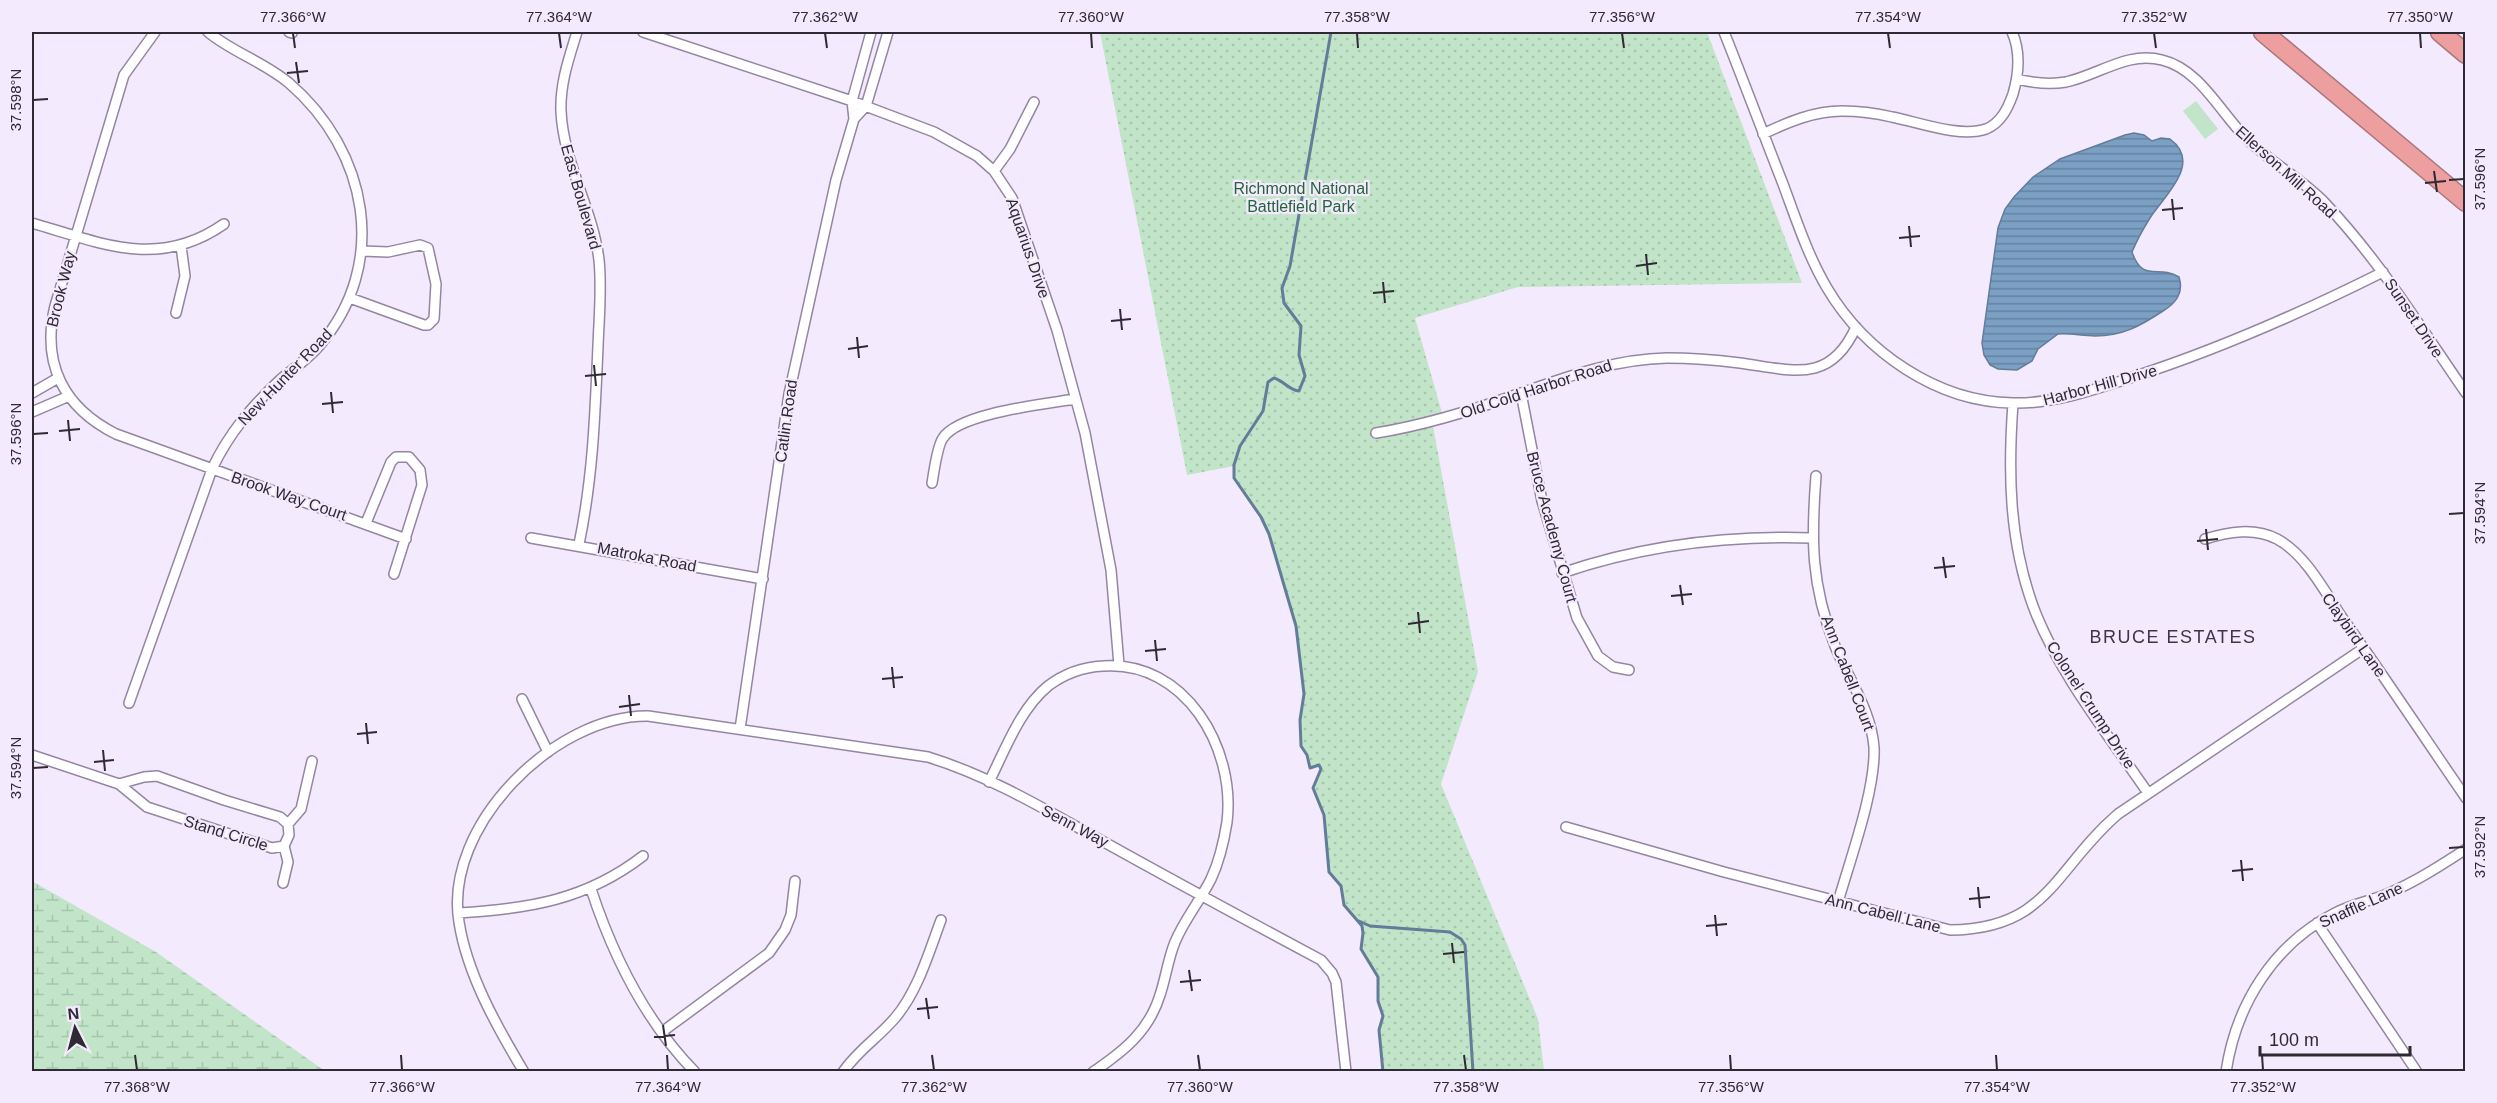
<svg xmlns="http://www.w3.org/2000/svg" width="2497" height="1103" font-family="Helvetica,sans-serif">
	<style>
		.wetland { fill: url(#wetland-marsh) }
		.park { fill: url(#park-dots) }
		.pitch { fill: #c2e4c8 }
		.water { fill: url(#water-rules); stroke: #647c99; stroke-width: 1.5 }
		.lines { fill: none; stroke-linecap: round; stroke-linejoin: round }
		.stream { stroke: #647c99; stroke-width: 3 }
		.minor-casing { stroke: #9485a2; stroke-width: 12 }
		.motorway-casing { stroke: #aa767a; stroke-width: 21 }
		.minor { stroke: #fff; stroke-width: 9 }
		.motorway { stroke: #ed9fa0; stroke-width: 18 }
		.ticks { fill: none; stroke: #2f2934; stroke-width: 2 }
		.labels { text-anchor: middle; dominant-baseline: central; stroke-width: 4.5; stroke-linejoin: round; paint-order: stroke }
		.street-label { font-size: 16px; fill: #2f2934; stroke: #f4eafd }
		.park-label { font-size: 16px; fill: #246438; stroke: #f4eafd }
		.neighbourhood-label { font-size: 18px; letter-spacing: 1.5px; fill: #40334c; stroke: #f4eafd }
		.neatline { fill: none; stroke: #2f2934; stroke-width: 2 }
		.ticks-label { font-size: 15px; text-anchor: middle; fill: #2f2934 }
	</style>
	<defs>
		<pattern id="wetland-marsh" width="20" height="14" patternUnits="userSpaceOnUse" patternTransform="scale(1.5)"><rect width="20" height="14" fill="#c2e4c8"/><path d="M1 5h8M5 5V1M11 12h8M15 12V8" fill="none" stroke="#a7c4ac"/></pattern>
		<pattern id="park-dots" width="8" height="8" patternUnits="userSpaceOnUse" patternTransform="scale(1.5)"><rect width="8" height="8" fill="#c2e4c8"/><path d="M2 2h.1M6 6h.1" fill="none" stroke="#a7c4ac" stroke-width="1.8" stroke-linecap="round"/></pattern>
		<pattern id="water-rules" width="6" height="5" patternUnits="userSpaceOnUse" patternTransform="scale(1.5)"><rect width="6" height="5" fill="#7ba0c4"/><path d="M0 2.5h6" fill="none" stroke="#6582a0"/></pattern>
	</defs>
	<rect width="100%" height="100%" fill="#f4eafd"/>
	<path class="wetland" d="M32,881L156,952L325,1071H32Z"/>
	<path class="park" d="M1100,32H1707L1802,283L1518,287L1415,318L1442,413L1433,426L1478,672L1441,784L1538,1019L1544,1071H1383L1379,1030L1383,1016L1378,1001V977L1361,949L1363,933L1362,926L1344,905L1341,886L1329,872L1324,815L1313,788L1321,769L1319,765L1310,768L1307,755L1301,746L1300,720L1304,694L1296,626L1269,534L1261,517L1241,490L1234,478V466L1187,475Z"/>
	<path class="pitch" d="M2196,101L2218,129L2205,139L2183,111Z"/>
	<path class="water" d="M2134,133L2144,135L2152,141L2161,138L2170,139C2203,163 2164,196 2150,218C2143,229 2137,240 2132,252C2143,284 2158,264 2179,277C2184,293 2176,303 2163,311C2140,326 2123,336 2095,336C2082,336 2070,333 2058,334L2038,349L2032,361L2017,370L1998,369L1990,365L1984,355L1982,343L1998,228L2005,209L2014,197L2033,177L2060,159L2125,135Z"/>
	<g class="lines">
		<path class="stream" d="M1331,32L1290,266L1282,288L1284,303L1301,326L1299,355L1305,376L1299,391C1289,390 1284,381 1274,378L1268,382L1263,411L1240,446L1234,465V478L1261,517L1269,534L1296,626L1304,694L1300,720L1301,746L1307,755L1310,768L1319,765L1321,769L1313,788L1324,815L1329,872L1341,886L1344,905L1362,926L1363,933L1361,949L1378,977V1001L1383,1016L1379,1030L1383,1072
			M1359,921L1370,926L1450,932L1461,939L1465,945L1473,1072"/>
		<g class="minor-casing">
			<path id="minor" d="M155,32L124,75L55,306C41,364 64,408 116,434L406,539
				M289,32L292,33
				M577,32C569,58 560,83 561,111C563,162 593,209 599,260C602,288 599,318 598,346C595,415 593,477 579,544
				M643,32L852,101L934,132L977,156L994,171L1012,198L1057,330L1085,433L1111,570L1119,665
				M1724,32C1744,82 1763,133 1783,184C1796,219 1808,256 1827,288C1865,352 1937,402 2013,403C2055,404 2096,389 2136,376C2222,348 2303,312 2383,272
				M2017,79C2033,83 2049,85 2066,82C2099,75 2127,51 2162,60C2200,69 2221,114 2247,139C2271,163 2302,179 2325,203C2379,260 2421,328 2466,393
				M854,119L866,106L888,32
				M1763,134C1788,122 1814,111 1842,111C1859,111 1875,113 1892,117C1918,122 1960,138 1986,129C2001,123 2008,108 2013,94C2019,73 2021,52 2012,32
				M994,171L1010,149L1034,102
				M32,223C101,243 158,270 224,224
				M350,298L424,325H428L434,319L436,284L428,248L420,245L388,252L362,251
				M176,313L185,276L181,246
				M32,393L58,378
				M1521,393L1542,501L1577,618L1598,656L1613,667L1629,670
				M2013,403C2008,472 2009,540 2033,606C2057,671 2109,736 2148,793
				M32,412L69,396
				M1376,433C1426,425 1474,410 1521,393C1569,376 1615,359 1667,358C1691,358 1716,360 1740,363C1792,370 1830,385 1856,327
				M1816,476C1811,540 1811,585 1835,646C1849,680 1871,710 1874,747C1876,789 1850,860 1838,902
				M932,483C934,472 937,446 943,438C959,413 1045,404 1075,399
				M366,523L391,462L396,457H409L420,470L422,485L394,574
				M531,538L763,579
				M2205,539C2228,532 2254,527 2277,539C2305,554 2324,590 2341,616C2384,676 2424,737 2466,798
				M1562,573C1644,545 1725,535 1812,538
				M522,699L548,752
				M129,703L212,469C229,433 252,406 281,379C294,368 308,359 319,346C390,264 368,151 289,83C264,62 232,52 208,32
				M740,729L789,394L836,180L854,119L852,101L871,32
				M32,755L119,784L147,807L272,848L284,846L289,835L288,824L280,817L224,800L157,776L144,777L119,784
				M989,782C1005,750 1020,709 1048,686C1064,674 1083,667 1103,666C1185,660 1236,748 1227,822C1224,841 1219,862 1211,879C1200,901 1184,920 1175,942C1168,959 1166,977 1160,995C1149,1031 1124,1051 1093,1072
				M288,824L301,809L312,761
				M1566,827L1724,872L1950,930C2049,929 2054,869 2118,814L2364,648
				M283,883L288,862L284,846
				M591,889C613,956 645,1021 695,1072
				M458,913C528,909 586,900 643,856
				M2317,923L2417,1072
				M662,1032L769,953L785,930L791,915L795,881
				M524,1072C497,1027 467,974 459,922C443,826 555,715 648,716L928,757C990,776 1048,811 1104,842C1176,882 1248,921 1321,960L1332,973L1336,982L1346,1072
				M843,1072C858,1050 879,1037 895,1018C918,991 929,952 941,920
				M2226,1072C2236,1004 2274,944 2335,913C2352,904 2370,901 2387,894C2415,882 2440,866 2466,849"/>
		</g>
		<g class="motorway-casing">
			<path id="motorway" d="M2263,32L2466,202
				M2440,32L2466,54"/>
		</g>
		<use href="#minor" class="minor"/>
		<use href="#motorway" class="motorway"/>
	</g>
	<path class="ticks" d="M293,33L295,48M559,33L561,48M825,33L827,48M1091,33L1092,48M1357,33L1358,48M1622,33L1624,48M1888,33L1890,48M2154,33L2156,48M2420,33L2421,48M296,62L299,83M287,73L308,71M33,100L48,99M2434,171L2437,192M2449,180L2464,179M2425,183L2446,181M2172,199L2174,220M2162,210L2183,208M1909,226L1911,247M1899,238L1920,236M1646,254L1648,275M1636,266L1657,263M1383,282L1385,303M1373,293L1394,291M1120,309L1122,330M1111,321L1131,319M857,337L859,358M848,349L868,346M594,365L596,386M585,376L606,374M331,392L333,413M322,404L343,402M68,420L70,441M59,431L80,429M33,434L48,433M2449,514L2464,513M2206,529L2208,550M2197,541L2218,539M1943,557L1946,578M1934,568L1955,566M1680,585L1683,605M1671,596L1692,594M1418,612L1420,633M1408,624L1429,621M1155,640L1157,661M1145,651L1166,649M892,667L894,688M882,679L903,677M629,695L631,716M619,707L640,704M366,723L368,744M357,734L377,732M103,750L105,771M94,762L114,760M33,768L48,767M2449,848L2464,847M2241,860L2243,881M2232,871L2253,869M1978,887L1980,908M1969,899L1990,897M1715,915L1717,936M1706,926L1727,924M1452,943L1454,963M1443,954L1464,952M1189,970L1192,991M1180,982L1201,980M926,998L929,1019M917,1009L938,1007M663,1025L666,1046M654,1037L675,1035M135,1055L137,1070M401,1055L402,1070M667,1055L668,1070M932,1055L934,1070M1198,1055L1200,1070M1464,1055L1466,1070M1730,1055L1731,1070M1996,1055L1997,1070M2262,1055L2263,1070"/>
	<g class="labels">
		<g class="street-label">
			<text transform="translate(2286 172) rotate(42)">Ellerson Mill Road</text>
			<text transform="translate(581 197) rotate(74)">East Boulevard</text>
			<text transform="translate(1028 248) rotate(71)">Aquarius Drive</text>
			<text transform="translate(61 289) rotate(-76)">Brook Way</text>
			<text transform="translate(2414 318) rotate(56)">Sunset Drive</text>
			<text transform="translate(285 377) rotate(-46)">New Hunter Road</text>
			<text transform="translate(2100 385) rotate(-15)">Harbor Hill Drive</text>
			<text transform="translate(1536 389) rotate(-18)">Old Cold Harbor Road</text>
			<text transform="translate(786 421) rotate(-82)">Catlin Road</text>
			<text transform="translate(289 496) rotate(19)">Brook Way Court</text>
			<text transform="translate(1552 527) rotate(75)">Bruce Academy Court</text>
			<text transform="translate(647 557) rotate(11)">Matroka Road</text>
			<text transform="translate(2354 635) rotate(55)">Claybird Lane</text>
			<text transform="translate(1848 673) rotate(69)">Ann Cabell Court</text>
			<text transform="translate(2091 705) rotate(57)">Colonel Crump Drive</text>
			<text transform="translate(1075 826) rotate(28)">Senn Way</text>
			<text transform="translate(226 833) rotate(17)">Stand Circle</text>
			<text transform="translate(2361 905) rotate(-24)">Snaffle Lane</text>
			<text transform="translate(1883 913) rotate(14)">Ann Cabell Lane</text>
		</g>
		<g class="park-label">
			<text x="1301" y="188">Richmond National<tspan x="1301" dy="18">Battlefield Park</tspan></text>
		</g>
		<g class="neighbourhood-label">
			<text x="2173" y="637">BRUCE ESTATES</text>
		</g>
	</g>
	<rect width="2497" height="1103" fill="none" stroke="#f4eafd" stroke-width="66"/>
	<g transform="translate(75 1028) rotate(354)" stroke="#f4eafd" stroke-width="4.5" paint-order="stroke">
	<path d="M0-4.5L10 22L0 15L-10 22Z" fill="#2f2934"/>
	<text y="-9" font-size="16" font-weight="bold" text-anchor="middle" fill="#2f2934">N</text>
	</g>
	<path d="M2260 1046v9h150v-9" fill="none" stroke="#2f2934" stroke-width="3"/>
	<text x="2269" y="1046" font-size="18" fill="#2f2934" stroke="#f4eafd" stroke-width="4.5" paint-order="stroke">100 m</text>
	<rect x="33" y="33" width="2431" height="1037" class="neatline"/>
	<g class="ticks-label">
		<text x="293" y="22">77.366°W</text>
		<text x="559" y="22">77.364°W</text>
		<text x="825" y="22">77.362°W</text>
		<text x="1091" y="22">77.360°W</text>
		<text x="1357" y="22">77.358°W</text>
		<text x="1622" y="22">77.356°W</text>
		<text x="1888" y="22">77.354°W</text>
		<text x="2154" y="22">77.352°W</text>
		<text x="2420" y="22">77.350°W</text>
		<text transform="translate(16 100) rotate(-90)" y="5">37.598°N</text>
		<text transform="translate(2480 179) rotate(-90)" y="5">37.596°N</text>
		<text transform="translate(16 434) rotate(-90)" y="5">37.596°N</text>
		<text transform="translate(2480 513) rotate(-90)" y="5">37.594°N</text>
		<text transform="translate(16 768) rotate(-90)" y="5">37.594°N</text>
		<text transform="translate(2480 847) rotate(-90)" y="5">37.592°N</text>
		<text x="137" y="1092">77.368°W</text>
		<text x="402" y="1092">77.366°W</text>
		<text x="668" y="1092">77.364°W</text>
		<text x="934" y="1092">77.362°W</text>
		<text x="1200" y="1092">77.360°W</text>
		<text x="1466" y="1092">77.358°W</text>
		<text x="1731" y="1092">77.356°W</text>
		<text x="1997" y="1092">77.354°W</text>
		<text x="2263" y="1092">77.352°W</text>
	</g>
</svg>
